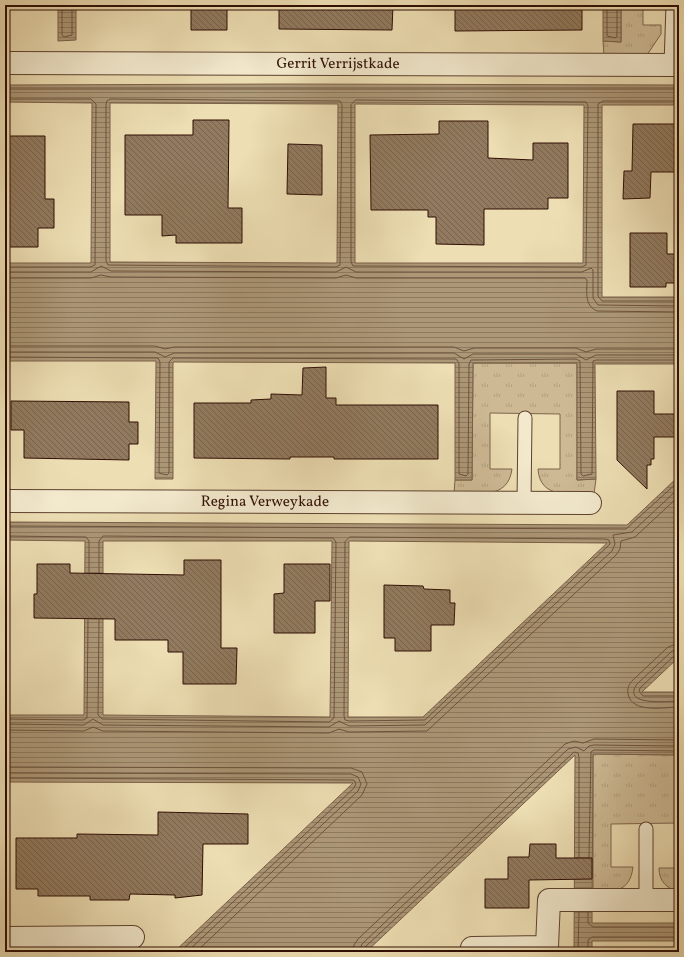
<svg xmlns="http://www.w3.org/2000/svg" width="684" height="957" font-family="Vollkorn,serif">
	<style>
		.grass { fill: url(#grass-tufts); stroke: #7e644c }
		.water { fill: url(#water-rules); stroke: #7a6049; fill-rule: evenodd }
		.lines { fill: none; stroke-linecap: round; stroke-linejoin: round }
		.shore { stroke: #6d523d; stroke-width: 1 }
		.building { fill: url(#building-back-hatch); stroke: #2e0d03 }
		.service-casing { stroke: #5e412f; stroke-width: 15 }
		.minor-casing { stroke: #5e412f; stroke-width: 24 }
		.service { stroke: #f3eace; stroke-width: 13 }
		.minor { stroke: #f3eace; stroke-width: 22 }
		.labels { text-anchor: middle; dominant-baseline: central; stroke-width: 3; stroke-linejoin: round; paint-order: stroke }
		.street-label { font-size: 15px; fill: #2e0d03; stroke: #f3eace }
	</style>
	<defs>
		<pattern id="grass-tufts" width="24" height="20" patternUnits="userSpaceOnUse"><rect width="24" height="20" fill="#cdba95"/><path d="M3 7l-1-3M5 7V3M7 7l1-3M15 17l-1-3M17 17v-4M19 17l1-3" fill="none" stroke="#b09f7f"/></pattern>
		<pattern id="water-rules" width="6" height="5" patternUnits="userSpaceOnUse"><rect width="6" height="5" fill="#ac9777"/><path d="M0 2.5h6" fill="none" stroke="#8c7a5f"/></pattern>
		<pattern id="building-back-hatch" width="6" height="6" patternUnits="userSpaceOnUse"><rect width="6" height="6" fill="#917a5f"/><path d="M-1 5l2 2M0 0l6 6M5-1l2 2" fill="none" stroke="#77624c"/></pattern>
	</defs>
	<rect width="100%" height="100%" fill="#eddeb3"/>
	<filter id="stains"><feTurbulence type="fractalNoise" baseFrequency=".005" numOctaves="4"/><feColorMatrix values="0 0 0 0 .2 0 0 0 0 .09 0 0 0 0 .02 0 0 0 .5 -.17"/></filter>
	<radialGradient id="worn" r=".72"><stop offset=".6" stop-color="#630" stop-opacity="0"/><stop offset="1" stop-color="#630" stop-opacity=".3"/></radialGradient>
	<path class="grass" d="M621,5H643V25H661V34L647,55H604L603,41L621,42Z
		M473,363H577V480L596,479L594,494C571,493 540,500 538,469H560V414L490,413V469H512C508,500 478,493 454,493L455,480H472Z
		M593,754L679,755V823L611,824V867H633C630,893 613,891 593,894Z
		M659,868H679V892C666,888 659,881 659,868Z"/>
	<path class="water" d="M58,5H76V40L58,41Z
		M603,5H621V42L603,41Z
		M284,84L679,85V105H602V297H679V364H595L596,479L577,480V363H473L472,480H455V363L173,362V479H155L156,361H5V263H91L92,103L5,102V85ZM110,103L338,104L337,263L110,262ZM355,104L584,105L583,263H355Z
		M679,476V657L642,692H679V755L593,754L592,923H679V941H592V952H574L575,755L366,952H174L353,783L5,782V715H84L85,541L5,540V522L627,525ZM103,541H332L330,717L103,715ZM349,541L607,543L423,717H348Z"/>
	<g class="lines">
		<path class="shore" d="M62,5V35L64,37L72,35V5
			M607,5V36L615,38L617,36V5
			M5,89H679
			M5,99H91L96,104L95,265L90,267H5
			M111,99L340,101L342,105L340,265L336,267L108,265L106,261V104L107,101Z
			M356,100L586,102L588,106L586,265L582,267L353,266L351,262V105Z
			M679,101H603L598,104V296L602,301H679
			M5,272H91L101,266L111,271L336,272L346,267L356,272H582L591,268L593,270V298L598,305L679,306
			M5,278H91L101,275L111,277L336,278L346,275L356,278H585L587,280C587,292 584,305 597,311L679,312
			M5,346H155L165,349L174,347H454L464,351L474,348H576L586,352L596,349H679
			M5,352H155L165,357L174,353H454L464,359L473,354H576L586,360L596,355H679
			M5,357L158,358L160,362L159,473L167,475L169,473V362L173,358L456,359L459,363V474L466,476L468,474L469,364L471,360L576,359L580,361L581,474L583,476L592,474L593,361L596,360H679
			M5,526L626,529L679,481
			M5,536L86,537L89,541V572
			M350,537L605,539L609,540L610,544L425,720L349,721L345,720L344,716L345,542Z
			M99,620L98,715L102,719L329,722L334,718L336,542L333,538L103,536L99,541V573
			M679,643L668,647L633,680C629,684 627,688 628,694C632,714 665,707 679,707
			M679,649L672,651L637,684C621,707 669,701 679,701
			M679,654L675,655L640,688L639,691L643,696H679
			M5,719L83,720L87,718L88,620
			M5,724L84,725L93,719L103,725L329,727L339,721L349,726L425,725L612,551L615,544L613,535L632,532L679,488
			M5,730L84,731L93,727L103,731L329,733L339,729L349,732L427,731L616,555L620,549L621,541L635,537L679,496
			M5,767L351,768L362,772L367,784L362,795L196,952
			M5,773L351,774L358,777L361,784L358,791L187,952
			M5,778L354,780L356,784L354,788L180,952
			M589,857L591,752L594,750L679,751
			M588,912V923L593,927H679
			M353,952L354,945L358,939L565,744L574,741L583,743L594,739L679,740
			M359,952L362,944L568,749L576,747L584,751L589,746L594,745L679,746
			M364,952L365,947L574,752L578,753L579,757V857
			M578,952L579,912
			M588,952V940L592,937H679"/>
	</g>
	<path class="building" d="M191,5H227V30H191Z
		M279,5H393L392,30L279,29Z
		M455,5H582V30L455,31Z
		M193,120H229L228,208H242V243H176V235L162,236V215H125V135H193Z
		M439,121H488V158L533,160V143H568V198H548V209H484V245L436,244V217H428V210H371L370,135L439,134Z
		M633,124H679V172H651L650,198L623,199L624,171H632Z
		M5,136H45V199H54V228H38V247H5Z
		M288,144L322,145V195L287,194Z
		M630,233H667V254H679V283H666V287H630Z
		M326,367V398H336V405H438V459H334V457H290V459L194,458V403H251V400L271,399V394L302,395L303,368Z
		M617,391H654V414H679V437H654V459H651V465H647V489L617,460Z
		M11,401L129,402V422H138V444H129V460L24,458V430H11Z
		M184,560H221V648H237L236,684H183V652H168V640H115V619L34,618V594H37V564H70V573L184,575Z
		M284,564H330V601H315V633H274V594L284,593Z
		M384,585L423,586L424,589L450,590V603H455L454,625H431V651H395V638H384Z
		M158,812L248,814V844H203L202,895L175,898V895L130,894L129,900H90V896H38V889H16V838H77V834L158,835Z
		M530,844H556V858H592V879L529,880V908H485V879H508V857H529Z"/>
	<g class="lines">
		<g class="service-casing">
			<path id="service" d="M671,65L673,5
				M524,503L525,418
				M646,829V900"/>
		</g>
		<g class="minor-casing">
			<g id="minor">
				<path id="s1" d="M5,63L679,65"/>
				<path id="s2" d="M5,501L590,503"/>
				<path d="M5,938L133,937"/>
				<path d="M472,948L547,947L549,900H679"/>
			</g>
		</g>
		<use href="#service" class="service"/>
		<use href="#minor" class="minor"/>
	</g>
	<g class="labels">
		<g class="street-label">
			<text stroke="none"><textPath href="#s1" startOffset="333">Gerrit Verrijstkade</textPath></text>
			<text stroke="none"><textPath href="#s2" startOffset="260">Regina Verweykade</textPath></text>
		</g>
	</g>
	<rect width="684" height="957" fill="none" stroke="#eddeb3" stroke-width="20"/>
	<rect x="6" y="6" width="672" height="945" fill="none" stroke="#2e0d03" stroke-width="2"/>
	<rect x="10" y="10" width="664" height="937" fill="none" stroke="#2e0d03"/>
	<rect width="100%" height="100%" filter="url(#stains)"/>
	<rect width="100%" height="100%" fill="url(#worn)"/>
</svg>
